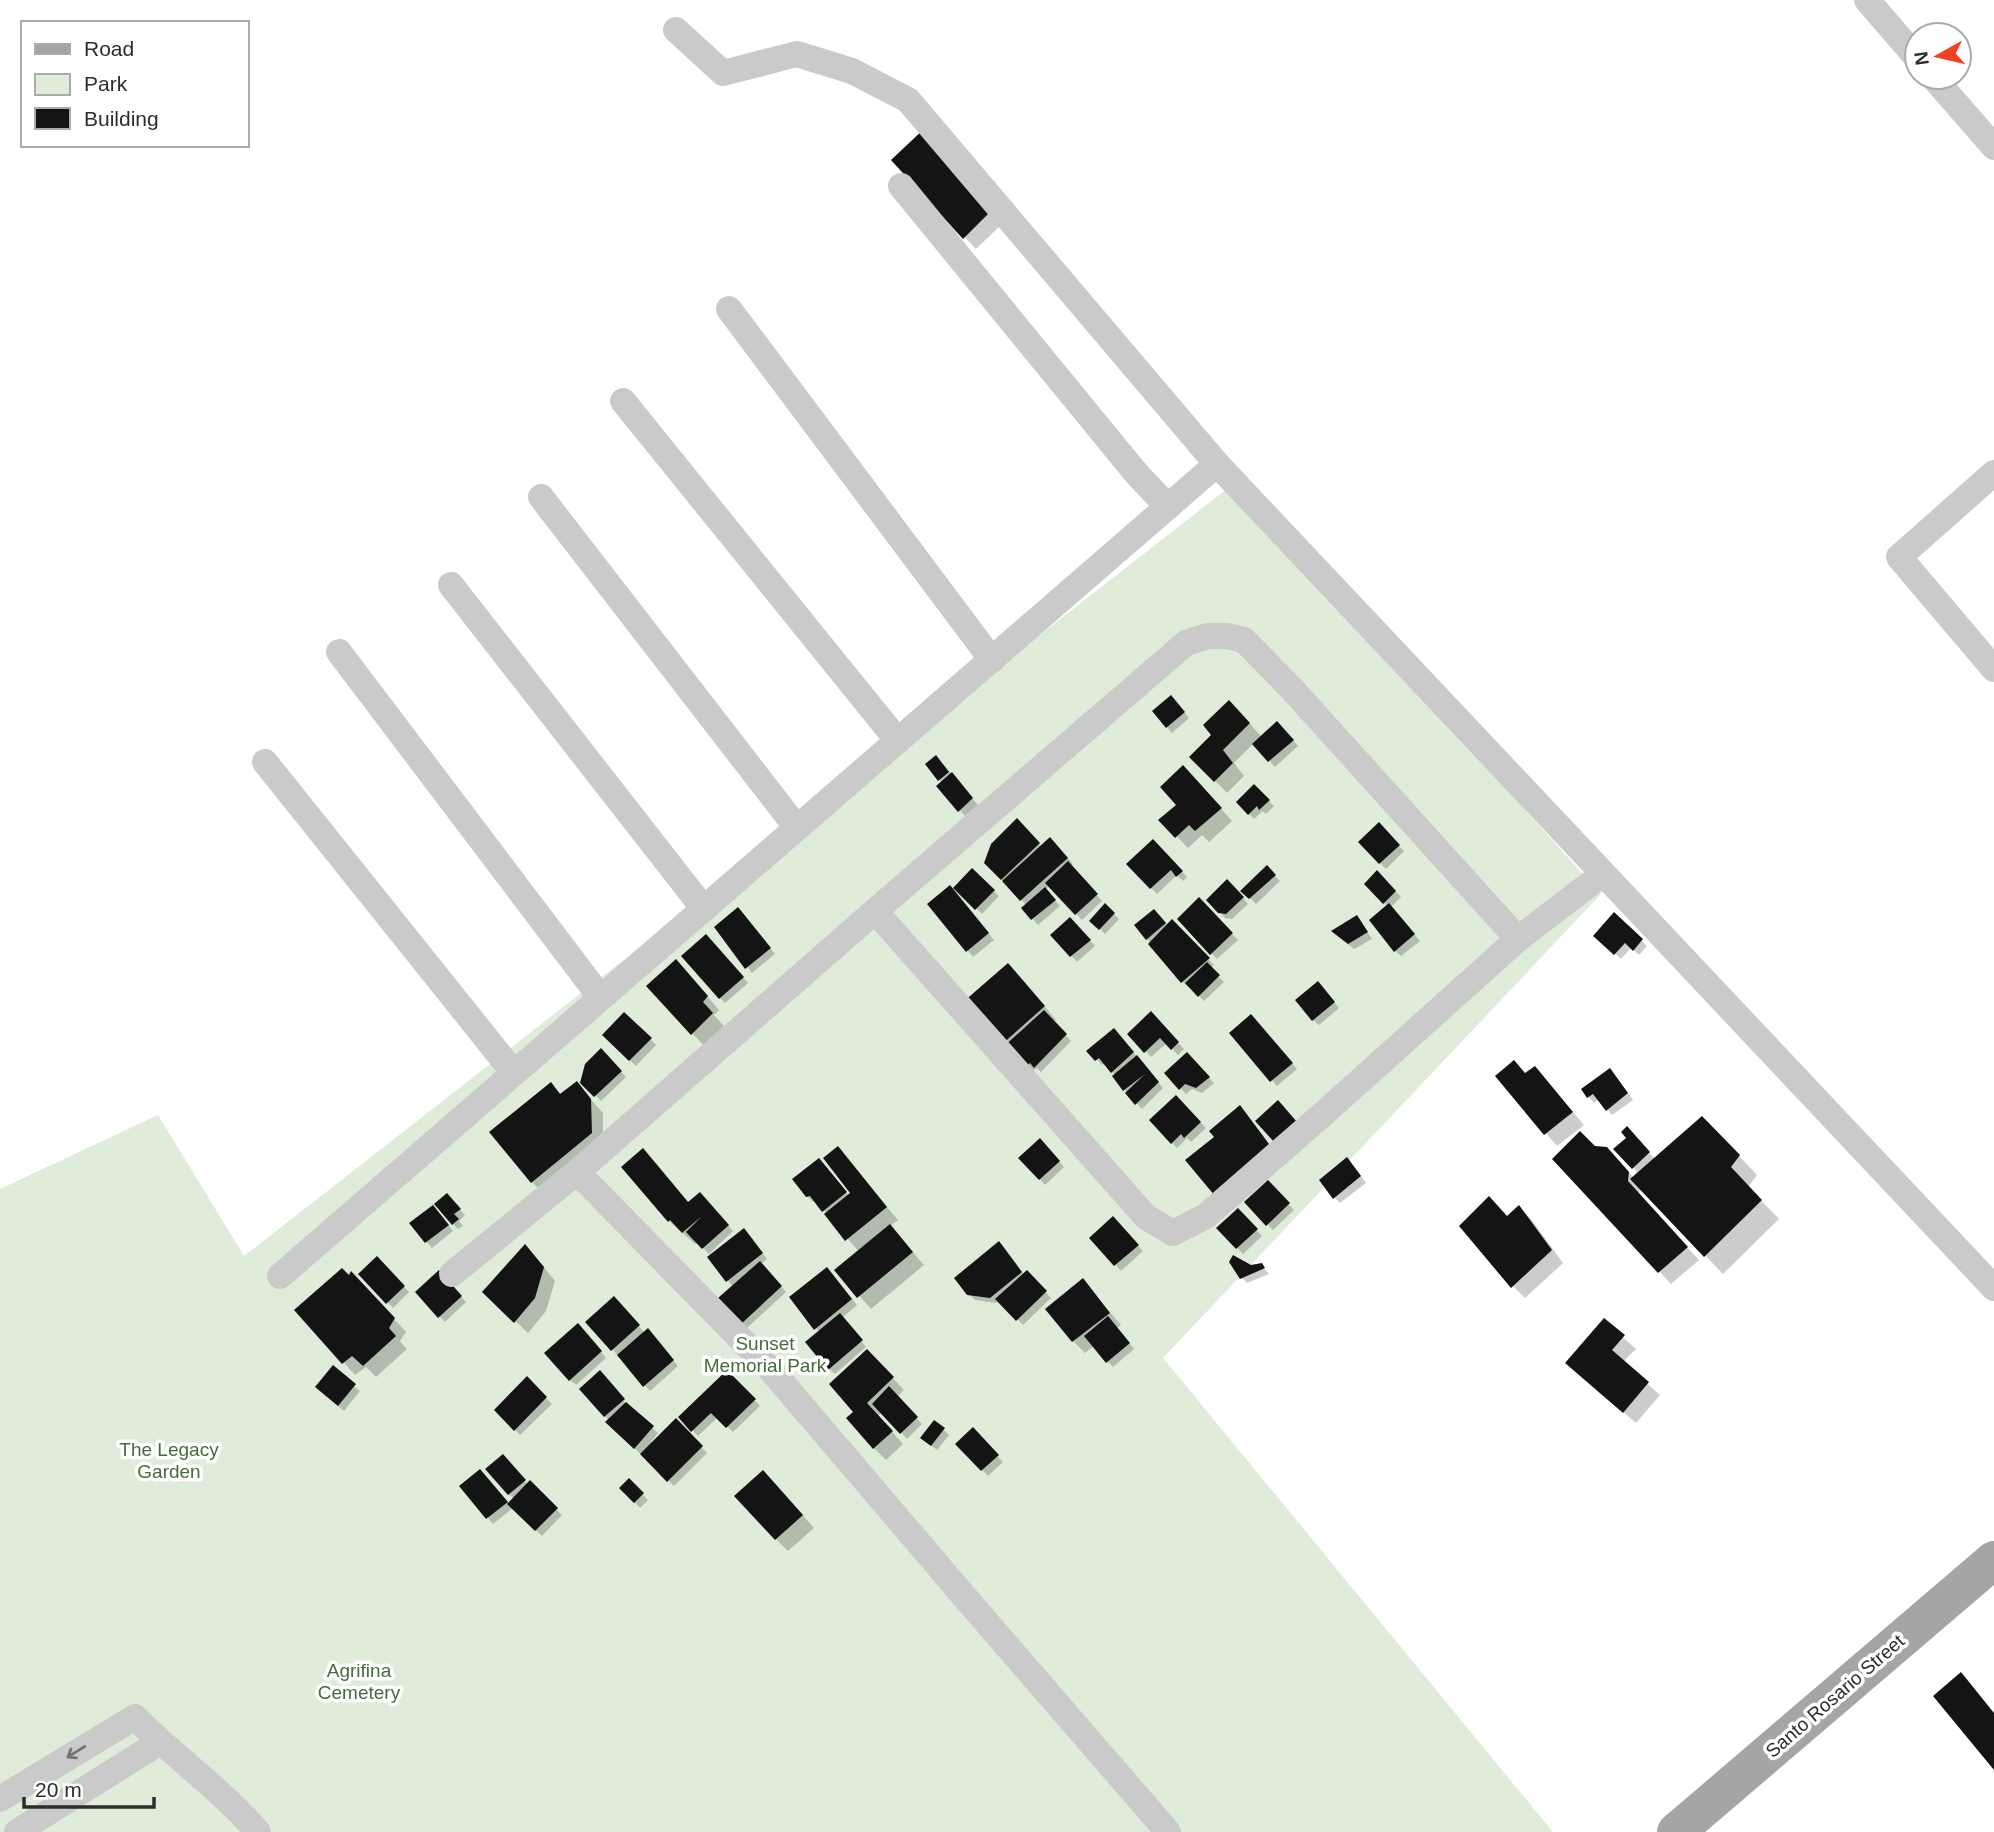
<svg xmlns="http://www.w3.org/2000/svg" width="1994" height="1832" font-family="Arial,sans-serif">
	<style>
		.green { fill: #dfecda }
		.shadow { fill: #0003 }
		.building { fill: #141414 }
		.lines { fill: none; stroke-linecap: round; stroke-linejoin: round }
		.lane { stroke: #cacaca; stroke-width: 26 }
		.primary { stroke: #a5a5a5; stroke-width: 38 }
		.oneway { stroke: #747474 }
		.labels { text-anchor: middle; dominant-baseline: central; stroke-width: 7; stroke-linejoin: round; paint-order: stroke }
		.park-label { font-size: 19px; fill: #456c38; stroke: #fff }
		.street-label { font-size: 19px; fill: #2d2d2d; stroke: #fff }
	</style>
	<rect width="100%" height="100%" fill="#fff"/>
	<path class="green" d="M1232,485L1601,894L1163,1358L1553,1832H0V1189L158,1115L244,1256Z"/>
	<path class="shadow" d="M893,160L1006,220L976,249Z
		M1176,702L1189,718L1172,733L1167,727Z
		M1241,714L1262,737L1283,729L1298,746L1275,767L1254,743L1234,763L1244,776L1227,793L1192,757Z
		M942,763L978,805L965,816L939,787L943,783L939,779Z
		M1195,779L1232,821L1209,842L1202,835L1188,848L1161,820L1179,805Z
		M1254,787L1274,806L1266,814L1263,811L1254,819L1238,802Z
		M1017,821L1042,847L1056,845L1073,864L1071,866L1102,901L1082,920L1050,885L1045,890L1060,906L1038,925L1023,908L1026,905L986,863Z
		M1379,825L1404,851L1386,869L1360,842Z
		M1153,841L1187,877L1183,881L1177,875L1157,894L1129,864Z
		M1267,868L1280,881L1256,904L1243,891Z
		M972,870L999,896L982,914L955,888Z
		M1377,873L1401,897L1391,907L1420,941L1401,956L1395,951L1388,907L1366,884Z
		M1233,886L1248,904L1232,919L1225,918L1209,900Z
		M955,893L994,940L973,957L929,904Z
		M1199,900L1238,940L1217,959L1179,919Z
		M1105,905L1119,919L1105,934L1091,920Z
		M744,915L775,954L752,973L717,927Z
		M1615,915L1647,946L1639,955L1631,948L1621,959L1596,936Z
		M1160,916L1168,926L1178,927L1214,965L1210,968L1224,982L1204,1001L1190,986L1188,987L1183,982L1147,939Z
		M1357,917L1372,939L1354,949L1333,932Z
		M1070,919L1095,946L1077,962L1053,935Z
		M711,942L748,983L725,1003L720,998Z
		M687,973L719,1010L714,1015L724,1026L704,1046L649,986Z
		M1020,977L1056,1020L1053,1022L1071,1041L1041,1072L1037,1068L1027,1075L1005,1048Z
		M1323,989L1339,1008L1319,1025L1313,1020Z
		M625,1014L656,1045L636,1066L604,1035Z
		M1151,1014L1184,1049L1178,1055L1167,1043L1151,1057L1130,1034Z
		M1256,1022L1297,1069L1277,1086L1231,1033Z
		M1119,1035L1163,1088L1142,1109L1127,1093L1106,1063L1102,1065L1089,1051Z
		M601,1050L626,1077L601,1101L582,1082Z
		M1187,1054L1214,1083L1202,1093L1192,1089L1186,1094L1166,1073Z
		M1535,1068L1584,1125L1557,1146L1497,1076L1527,1075Z
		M1615,1076L1633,1100L1612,1115L1599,1099L1594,1103L1583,1090Z
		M550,1084L562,1095L588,1096L603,1113V1146L544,1194L532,1182Z
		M1176,1097L1206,1128L1191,1142L1187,1138L1177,1148L1151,1120Z
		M1627,1129L1655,1159L1720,1136L1757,1175L1748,1187L1779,1219L1723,1274L1640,1188L1639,1195L1699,1260L1671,1284L1554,1159L1594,1147L1619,1161L1634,1178L1639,1174L1616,1149L1628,1138Z
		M1045,1146L1064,1167L1045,1185L1021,1158Z
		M838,1149L898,1220L890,1226L924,1265L871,1309L836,1270L859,1252L816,1201L813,1202L807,1196L824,1166L849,1196L852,1193Z
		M655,1162L689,1203L705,1200L733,1231L709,1254L698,1242L695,1244L669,1221Z
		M1353,1165L1366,1183L1340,1203L1334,1197Z
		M1268,1182L1294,1210L1273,1230L1246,1202Z
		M452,1201L465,1215L459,1221L463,1226L458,1229L453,1224Z
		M1519,1207L1531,1219L1563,1263L1525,1298L1513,1286L1508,1218Z
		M1238,1210L1262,1236L1243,1254L1219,1228Z
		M438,1212L453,1231L432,1248L412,1223Z
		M1113,1219L1143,1251L1121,1271L1092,1238Z
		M749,1236L767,1259L761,1264L786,1292L747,1328L742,1323L733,1287L709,1257Z
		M1004,1248L1024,1275L1027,1272L1051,1298L1023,1325L999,1300L996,1303L975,1300L969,1294Z
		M377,1258L409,1292L393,1308L361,1274Z
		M537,1259L555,1281L546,1311L528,1333L484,1292Z
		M1261,1265L1269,1274L1247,1283L1242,1278L1251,1267Z
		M438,1273L466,1302L445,1322L417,1292Z
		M832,1275L857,1305L842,1318L866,1347L835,1374L829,1369L819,1332L816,1328Z
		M1083,1281L1121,1325L1117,1328L1134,1349L1113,1367L1094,1346L1085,1353L1073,1341Z
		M363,1286L406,1332L400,1341L407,1349L376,1377L366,1367L355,1375L296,1310Z
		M619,1304L645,1333L653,1336L678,1366L650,1391L612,1349Z
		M1604,1321L1636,1349L1623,1362L1660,1395L1636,1423L1580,1375Z
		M583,1331L606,1358L576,1385L570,1380Z
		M867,1351L904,1390L897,1397L922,1424L907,1439L882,1412L878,1416L903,1444L886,1460L874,1448L856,1412Z
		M727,1372L760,1406L733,1432L718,1417L698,1436L680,1417Z
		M605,1378L628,1406L658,1433L651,1442L653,1444L676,1421L707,1453L674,1486L607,1422L609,1420L605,1416Z
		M527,1379L552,1404L520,1435L496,1410Z
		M354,1386L360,1391L344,1411L323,1393Z
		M944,1430L949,1435L937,1450L928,1443Z
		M973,1430L1003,1462L988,1476L958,1444Z
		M509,1462L528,1485L530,1483L562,1515L542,1536L513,1508L493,1524L462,1486L486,1477L509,1504L514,1499L509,1494Z
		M629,1480L648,1500L640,1508L621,1488Z
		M775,1484L814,1528L788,1551L776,1539Z"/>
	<path class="building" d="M926,127L995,207L963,239L891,160Z
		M1171,695L1185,712L1166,728L1152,711Z
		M1229,700L1250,723L1223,750L1233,763L1214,782L1189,757L1211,735L1203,725Z
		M1277,721L1294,740L1268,762L1252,744Z
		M936,755L949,772L938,781L925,764Z
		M1183,765L1222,808L1195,831L1189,825L1175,838L1158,820L1176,805L1160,787Z
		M952,772L973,798L958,812L936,786Z
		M1254,784L1270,800L1259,810L1257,806L1248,815L1236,802Z
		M1017,818L1040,843L1001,880L984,863L991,844Z
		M1379,822L1400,845L1379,864L1358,842Z
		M1050,837L1068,858L1020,901L1002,881Z
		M1153,839L1183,871L1176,877L1171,870L1150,889L1126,864Z
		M1068,861L1098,894L1075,915L1045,883Z
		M1267,865L1276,875L1249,899L1240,891Z
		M972,868L995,890L975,910L953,888Z
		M1377,870L1396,891L1383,904L1364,884Z
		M1227,879L1244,897L1226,914L1218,913L1206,900Z
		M950,885L989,933L966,952L927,904Z
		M1045,887L1056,900L1031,920L1021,908Z
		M1199,897L1233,933L1210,955L1177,919Z
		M1105,903L1115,913L1099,930L1089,921Z
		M1389,903L1415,934L1394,952L1369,920Z
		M738,907L771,948L745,969L714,927Z
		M1154,909L1166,923L1146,940L1134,925Z
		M1614,912L1643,939L1633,951L1625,943L1614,955L1593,936Z
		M1357,915L1368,932L1348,944L1331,931Z
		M1070,917L1091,940L1070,957L1050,935Z
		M1172,919L1210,958L1181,983L1148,944Z
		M706,934L744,977L719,999L681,956Z
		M676,959L708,996L703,1002L713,1013L691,1035L646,986Z
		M1207,962L1220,975L1198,997L1185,983Z
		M1008,963L1045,1006L1000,1046L962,1003Z
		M1318,981L1335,1002L1312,1021L1295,1000Z
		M1044,1010L1067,1034L1034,1068L1030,1063L1020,1071L1001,1049Z
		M1151,1011L1179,1042L1171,1050L1160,1038L1144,1053L1127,1034Z
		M624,1012L652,1038L629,1061L602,1035Z
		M1251,1014L1293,1063L1270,1082L1229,1033Z
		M1114,1028L1134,1052L1111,1073L1099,1058L1095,1061L1086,1051Z
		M601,1048L622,1071L594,1097L580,1083L585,1064Z
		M1187,1052L1210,1077L1196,1088L1185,1084L1179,1090L1164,1073Z
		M1137,1055L1159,1082L1135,1105L1125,1093L1145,1074L1123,1091L1112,1076Z
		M1514,1060L1525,1073L1535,1066L1573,1112L1544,1135L1495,1076Z
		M1610,1068L1628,1093L1606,1111L1593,1094L1587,1098L1581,1089Z
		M577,1081L591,1099L592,1133L531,1183L489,1132L551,1082L560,1094Z
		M1176,1095L1201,1122L1184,1138L1181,1134L1171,1144L1149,1120Z
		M1278,1100L1297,1122L1274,1142L1255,1121Z
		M1240,1105L1272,1148L1215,1196L1185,1160L1214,1137L1209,1131Z
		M1702,1116L1740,1155L1731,1167L1762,1200L1704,1257L1630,1179Z
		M1627,1126L1650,1152L1632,1169L1613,1149L1626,1138L1621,1132Z
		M1580,1131L1595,1146L1607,1147L1629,1172L1628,1181L1688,1247L1658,1273L1552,1159Z
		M1040,1138L1060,1161L1039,1180L1018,1158Z
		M838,1146L887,1207L845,1241L824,1214L850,1193L823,1158Z
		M643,1148L688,1202L700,1192L729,1225L702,1249L686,1232L702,1216L682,1233L670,1220L668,1222L621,1167Z
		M1347,1157L1361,1176L1333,1199L1319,1180Z
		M819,1158L847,1192L822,1212L810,1196L806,1197L792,1179Z
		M1268,1180L1290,1203L1266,1226L1244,1202Z
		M447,1193L461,1209L454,1214L459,1219L452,1225L434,1204Z
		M1489,1196L1507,1216L1519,1205L1552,1250L1511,1288L1459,1226Z
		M433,1205L449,1225L425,1243L409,1223Z
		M1238,1208L1258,1229L1236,1249L1216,1228Z
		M1113,1216L1139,1245L1114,1266L1089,1238Z
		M890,1224L913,1252L857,1298L834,1270Z
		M744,1228L763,1253L726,1282L707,1257Z
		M999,1241L1022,1272L990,1298L967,1295L954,1278Z
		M525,1244L544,1267L535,1298L514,1323L482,1292Z
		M1233,1255L1251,1265L1262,1263L1265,1268L1240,1279L1229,1262Z
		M377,1256L405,1286L386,1304L358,1274Z
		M760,1261L782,1286L741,1324L718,1298Z
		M827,1267L852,1299L814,1330L789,1297Z
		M342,1268L349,1275L351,1271L395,1318L389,1328L396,1336L363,1366L352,1356L342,1364L294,1310Z
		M439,1270L462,1296L438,1318L415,1292Z
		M1027,1270L1047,1291L1016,1321L995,1299Z
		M1083,1278L1110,1313L1072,1342L1045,1309Z
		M614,1296L640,1325L611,1351L585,1322Z
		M840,1313L863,1340L828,1370L805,1342Z
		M1108,1316L1130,1343L1106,1363L1084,1336Z
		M1604,1318L1625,1335L1612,1350L1649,1382L1623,1413L1565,1363Z
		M578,1323L602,1351L569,1381L544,1353Z
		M648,1328L674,1360L643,1387L617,1355Z
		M867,1349L894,1377L867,1403L893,1431L873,1449L846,1418L853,1412L829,1384Z
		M333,1365L356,1384L338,1406L315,1387Z
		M600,1370L625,1399L604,1417L579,1389Z
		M727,1370L756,1399L726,1428L711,1413L691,1432L678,1417Z
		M527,1376L547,1397L514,1431L494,1410Z
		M889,1386L918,1417L900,1434L872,1404Z
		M626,1402L654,1426L634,1449L605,1422Z
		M676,1418L703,1446L667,1482L640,1454Z
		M934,1420L945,1428L931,1446L920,1438Z
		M973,1427L999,1455L981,1471L955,1444Z
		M503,1454L526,1480L508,1495L485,1469Z
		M480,1469L508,1502L486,1519L459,1486Z
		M763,1470L803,1515L775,1540L734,1496Z
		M629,1478L644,1493L634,1503L619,1488Z
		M530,1480L558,1508L535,1531L507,1504Z
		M1961,1672L1994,1713V1770L1933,1696Z"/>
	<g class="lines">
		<path class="lane" d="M1867,0L1917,58
			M676,30L723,73L797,54L852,71L908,100L1217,464L1994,1288
			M1933,77L1994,147
			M901,186L1136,473L1168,507
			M729,309L992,660
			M623,401L898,741
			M1994,473L1899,557L1994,669
			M541,497L797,828
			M451,585L704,909
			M339,652L601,998
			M265,762L514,1073
			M875,911L1146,1217L1173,1233L1206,1216L1322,1115L1518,939L1603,874
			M577,1172L772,1371L969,1602L1168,1832
			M452,1274L577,1172L875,911L1186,643L1208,636H1227L1244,640L1291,688L1518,939
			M280,1276L1217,464
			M0,1799L135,1717C174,1757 221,1789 258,1832
			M17,1832L160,1742"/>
		<path class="primary" d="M1676,1832L1994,1560"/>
	</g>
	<defs><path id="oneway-shaft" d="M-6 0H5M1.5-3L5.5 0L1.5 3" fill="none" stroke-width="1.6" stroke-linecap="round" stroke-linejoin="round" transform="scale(1.75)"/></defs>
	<use class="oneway" href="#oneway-shaft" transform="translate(76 1752) rotate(148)"/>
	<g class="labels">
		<g class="park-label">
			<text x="765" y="1343">Sunset<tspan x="765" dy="22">Memorial Park</tspan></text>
			<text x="169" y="1449">The Legacy<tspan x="169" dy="22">Garden</tspan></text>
			<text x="359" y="1670">Agrifina<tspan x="359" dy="22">Cemetery</tspan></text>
		</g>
		<g class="street-label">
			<text transform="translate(1835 1696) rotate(-41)">Santo Rosario Street</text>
		</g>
	</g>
	<rect x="21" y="21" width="228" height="126" fill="#ffffff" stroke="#ababab" stroke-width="2"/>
	<rect x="35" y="44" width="35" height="10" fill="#a5a5a5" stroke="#ababab" stroke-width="2"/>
	<text x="84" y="56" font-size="21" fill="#2d2d2d">Road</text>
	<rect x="35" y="74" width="35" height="21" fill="#dfecda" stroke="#ababab" stroke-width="2"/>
	<text x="84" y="91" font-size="21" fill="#2d2d2d">Park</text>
	<rect x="35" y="108" width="35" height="21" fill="#141414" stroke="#ababab" stroke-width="2"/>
	<text x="84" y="126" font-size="21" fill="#2d2d2d">Building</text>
	<g transform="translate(1938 56) rotate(262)"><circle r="33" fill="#ffffff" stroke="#ababab" stroke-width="2"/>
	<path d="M0-5L12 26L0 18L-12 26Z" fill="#f04223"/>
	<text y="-10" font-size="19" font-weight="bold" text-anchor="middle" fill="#2d2d2d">N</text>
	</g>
	<path d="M24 1797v10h130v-10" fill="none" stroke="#2d2d2d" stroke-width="3.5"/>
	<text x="35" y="1797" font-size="21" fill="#2d2d2d" stroke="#ffffff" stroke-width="5" paint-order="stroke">20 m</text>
</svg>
